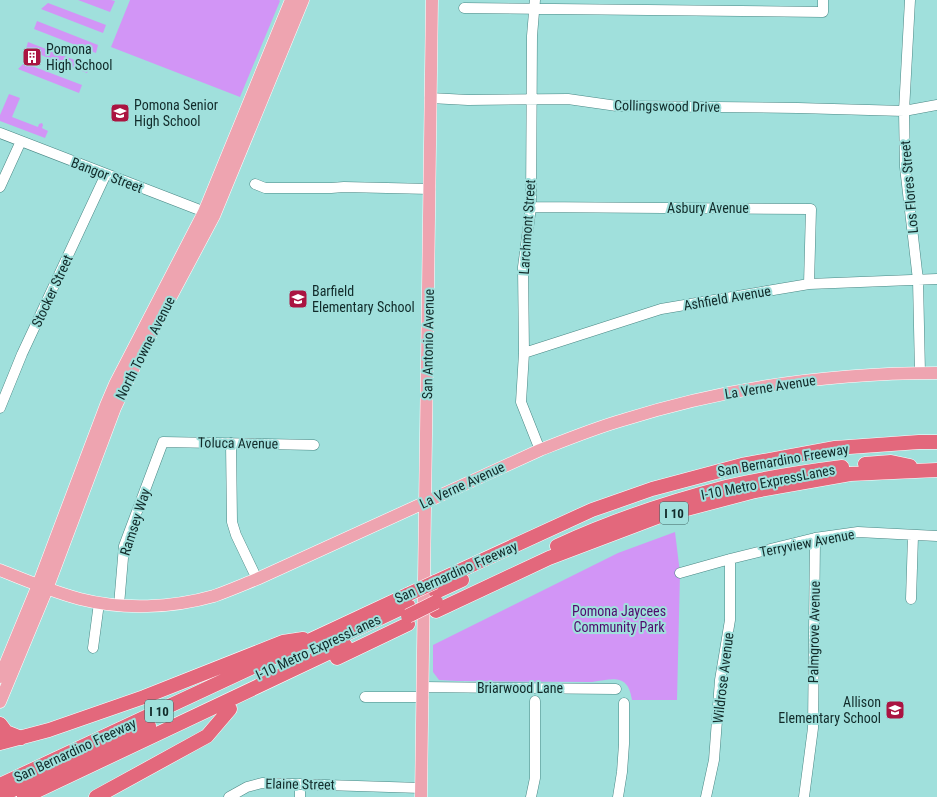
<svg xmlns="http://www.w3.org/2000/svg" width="937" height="797" font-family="'Roboto Condensed',sans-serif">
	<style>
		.green { fill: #d295f6 }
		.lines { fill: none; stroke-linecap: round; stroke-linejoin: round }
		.minor-casing { stroke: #498784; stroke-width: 11 }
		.major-casing { stroke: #fff; stroke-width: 13 }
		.highway-casing { stroke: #fff; stroke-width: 15 }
		.minor { stroke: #fff; stroke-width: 10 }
		.major { stroke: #eea4b0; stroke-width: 12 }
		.highway { stroke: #e3687c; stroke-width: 14 }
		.highway-bridge-casing { stroke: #fff; stroke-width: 15; stroke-linecap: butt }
		.highway-bridge { stroke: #e3687c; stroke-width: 14 }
		.labels { text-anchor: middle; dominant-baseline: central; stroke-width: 4; stroke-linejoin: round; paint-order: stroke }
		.shield { fill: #a0e0dc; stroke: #3c615f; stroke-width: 1 }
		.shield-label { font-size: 13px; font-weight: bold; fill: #112b2a }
		.poi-label { font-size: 14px; fill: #112b2a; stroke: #a0e0dc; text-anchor: start }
		.street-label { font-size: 14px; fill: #112b2a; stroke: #a0e0dc }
		.park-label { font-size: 14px; fill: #500b6d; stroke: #a0e0dc }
	</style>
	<rect width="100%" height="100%" fill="#a0e0dc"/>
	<path class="green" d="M78,0H111L115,1L110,12Z
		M130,0H279L280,1L240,97L111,47Z
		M48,3L106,25L103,33L41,9Z
		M37,21L98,45L96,53L34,29Z
		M28,42L90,66L87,73L26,49Z
		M24,63L82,85L79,93L18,69Z
		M9,94L20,98L12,117L38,127L39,124L42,123L43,125L42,128L48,131L45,138L0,121V115Z
		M675,532L680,573L677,700H632C628,673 613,679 592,682L457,681L439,680L433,672V645L618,553Z"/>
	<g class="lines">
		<g class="minor-casing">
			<path id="minor" d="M535,0L532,36L531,207L523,267L524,353L521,402L540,450
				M910,0L904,111L905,167L918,280L920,373
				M464,8L823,12V0
				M430,98L468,100L568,99L617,106L798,108L904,111L937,105
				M0,133L210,214
				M255,184L265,188H331L344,187L430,189
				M0,187L21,141
				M531,207L811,209L809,284
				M524,353L661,309L809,284L937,279
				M0,408L22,354L106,174
				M231,443L232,522L236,535L257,579
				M680,573L730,559L815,538L858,532L937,536
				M911,599L913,536
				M119,605L124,546L163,442L314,445
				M93,648L99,603
				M423,687L616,689
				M365,697H423
				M229,797L247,787L262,783L421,788
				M300,797V784
				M531,797L535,778V701
				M618,797L622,772L624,744V703
				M706,797L714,760L720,680L730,620V559
				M804,797L813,728L815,538"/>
		</g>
		<g class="major-casing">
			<path id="major" d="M0,570C27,581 53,592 80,599C123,610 172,608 214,596C228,591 242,585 257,579L540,450C568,439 595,428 623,420C724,388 831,373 937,373
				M0,677L38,585L106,405L115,384L204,212L291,0
				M0,702L47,589L115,408L140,355L214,216L303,0
				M421,797L432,0"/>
		</g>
		<g class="highway-casing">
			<path id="highway" d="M865,464L891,462L910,466
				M557,546C611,521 668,502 726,487C764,478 803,472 842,467
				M435,582L592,510L652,489L742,465L835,448L919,442H937
				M436,592L462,580
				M436,611L549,558L660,516L755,491L850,474L937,470
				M327,643L408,605
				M337,658L408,624
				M0,724L6,732L21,738
				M0,743L49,730L144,697L283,642L303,639
				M0,785L409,594
				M0,796L149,726
				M24,797L345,645
				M96,797L207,736L230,709"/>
		</g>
		<use href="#minor" class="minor"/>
		<use href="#major" class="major"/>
		<use href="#highway" class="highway"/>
		<g class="highway-bridge-casing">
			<path id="highway-bridge" d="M409,594L435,582
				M408,616L436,602"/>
		</g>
		<use href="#highway-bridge" class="highway-bridge"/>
	</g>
	<defs>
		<g id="building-square" transform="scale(1)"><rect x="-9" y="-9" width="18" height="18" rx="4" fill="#aa1441" stroke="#a0e0dc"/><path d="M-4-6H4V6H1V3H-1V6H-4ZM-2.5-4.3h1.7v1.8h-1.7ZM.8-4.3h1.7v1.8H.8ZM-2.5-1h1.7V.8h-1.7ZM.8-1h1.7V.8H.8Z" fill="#fff"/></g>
		<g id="school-square" transform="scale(1)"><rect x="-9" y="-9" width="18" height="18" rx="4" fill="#aa1441" stroke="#a0e0dc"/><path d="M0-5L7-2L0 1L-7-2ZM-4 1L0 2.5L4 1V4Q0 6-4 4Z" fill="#fff"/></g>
	</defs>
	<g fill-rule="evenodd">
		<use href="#building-square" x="32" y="57"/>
		<use href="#school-square" x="120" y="113"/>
		<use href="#school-square" x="298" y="299"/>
		<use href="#school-square" x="895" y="710"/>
	</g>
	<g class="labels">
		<g class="shield">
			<rect x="660" y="502" width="28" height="22" rx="3"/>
			<rect x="145" y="700" width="28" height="22" rx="3"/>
		</g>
		<g class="shield-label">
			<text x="674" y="513">I 10</text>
			<text x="159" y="711">I 10</text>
		</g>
		<g class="poi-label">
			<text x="46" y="49">Pomona<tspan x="46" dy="16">High School</tspan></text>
			<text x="134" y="105">Pomona Senior<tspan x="134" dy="16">High School</tspan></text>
			<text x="312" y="291">Barfield<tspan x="312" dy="16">Elementary School</tspan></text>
			<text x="881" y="702" text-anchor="end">Allison<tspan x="881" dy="16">Elementary School</tspan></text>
		</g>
		<g class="street-label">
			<text transform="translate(667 106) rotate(1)">Collingswood Drive</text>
			<text transform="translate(107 175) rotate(21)">Bangor Street</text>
			<text transform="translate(909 187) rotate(-95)">Los Flores Street</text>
			<text x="708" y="208">Asbury Avenue</text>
			<text transform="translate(527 227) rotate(-86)">Larchmont Street</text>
			<text transform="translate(52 291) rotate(-65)">Stocker Street</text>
			<text transform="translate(727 298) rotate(-10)">Ashfield Avenue</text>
			<text transform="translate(428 344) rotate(-89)">San Antonio Avenue</text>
			<text transform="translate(145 348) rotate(-63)">North Towne Avenue</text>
			<text transform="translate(770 387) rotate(-9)">La Verne Avenue</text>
			<text transform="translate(238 443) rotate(1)">Toluca Avenue</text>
			<text transform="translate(783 460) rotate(-10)">San Bernardino Freeway</text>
			<text transform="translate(768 482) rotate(-11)">I-10 Metro ExpressLanes</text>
			<text transform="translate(462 485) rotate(-25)">La Verne Avenue</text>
			<text transform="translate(135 522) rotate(-72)">Ramsey Way</text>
			<text transform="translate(807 543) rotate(-11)">Terryview Avenue</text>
			<text transform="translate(456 572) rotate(-24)">San Bernardino Freeway</text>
			<text transform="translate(814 632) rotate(-89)">Palmgrove Avenue</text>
			<text transform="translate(318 647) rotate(-25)">I-10 Metro ExpressLanes</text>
			<text transform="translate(723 678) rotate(-83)">Wildrose Avenue</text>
			<text x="520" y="688">Briarwood Lane</text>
			<text transform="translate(75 750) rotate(-25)">San Bernardino Freeway</text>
			<text transform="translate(300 784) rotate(1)">Elaine Street</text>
		</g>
		<g class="park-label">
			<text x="619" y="611">Pomona Jaycees<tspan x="619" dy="16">Community Park</tspan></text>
		</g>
	</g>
</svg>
